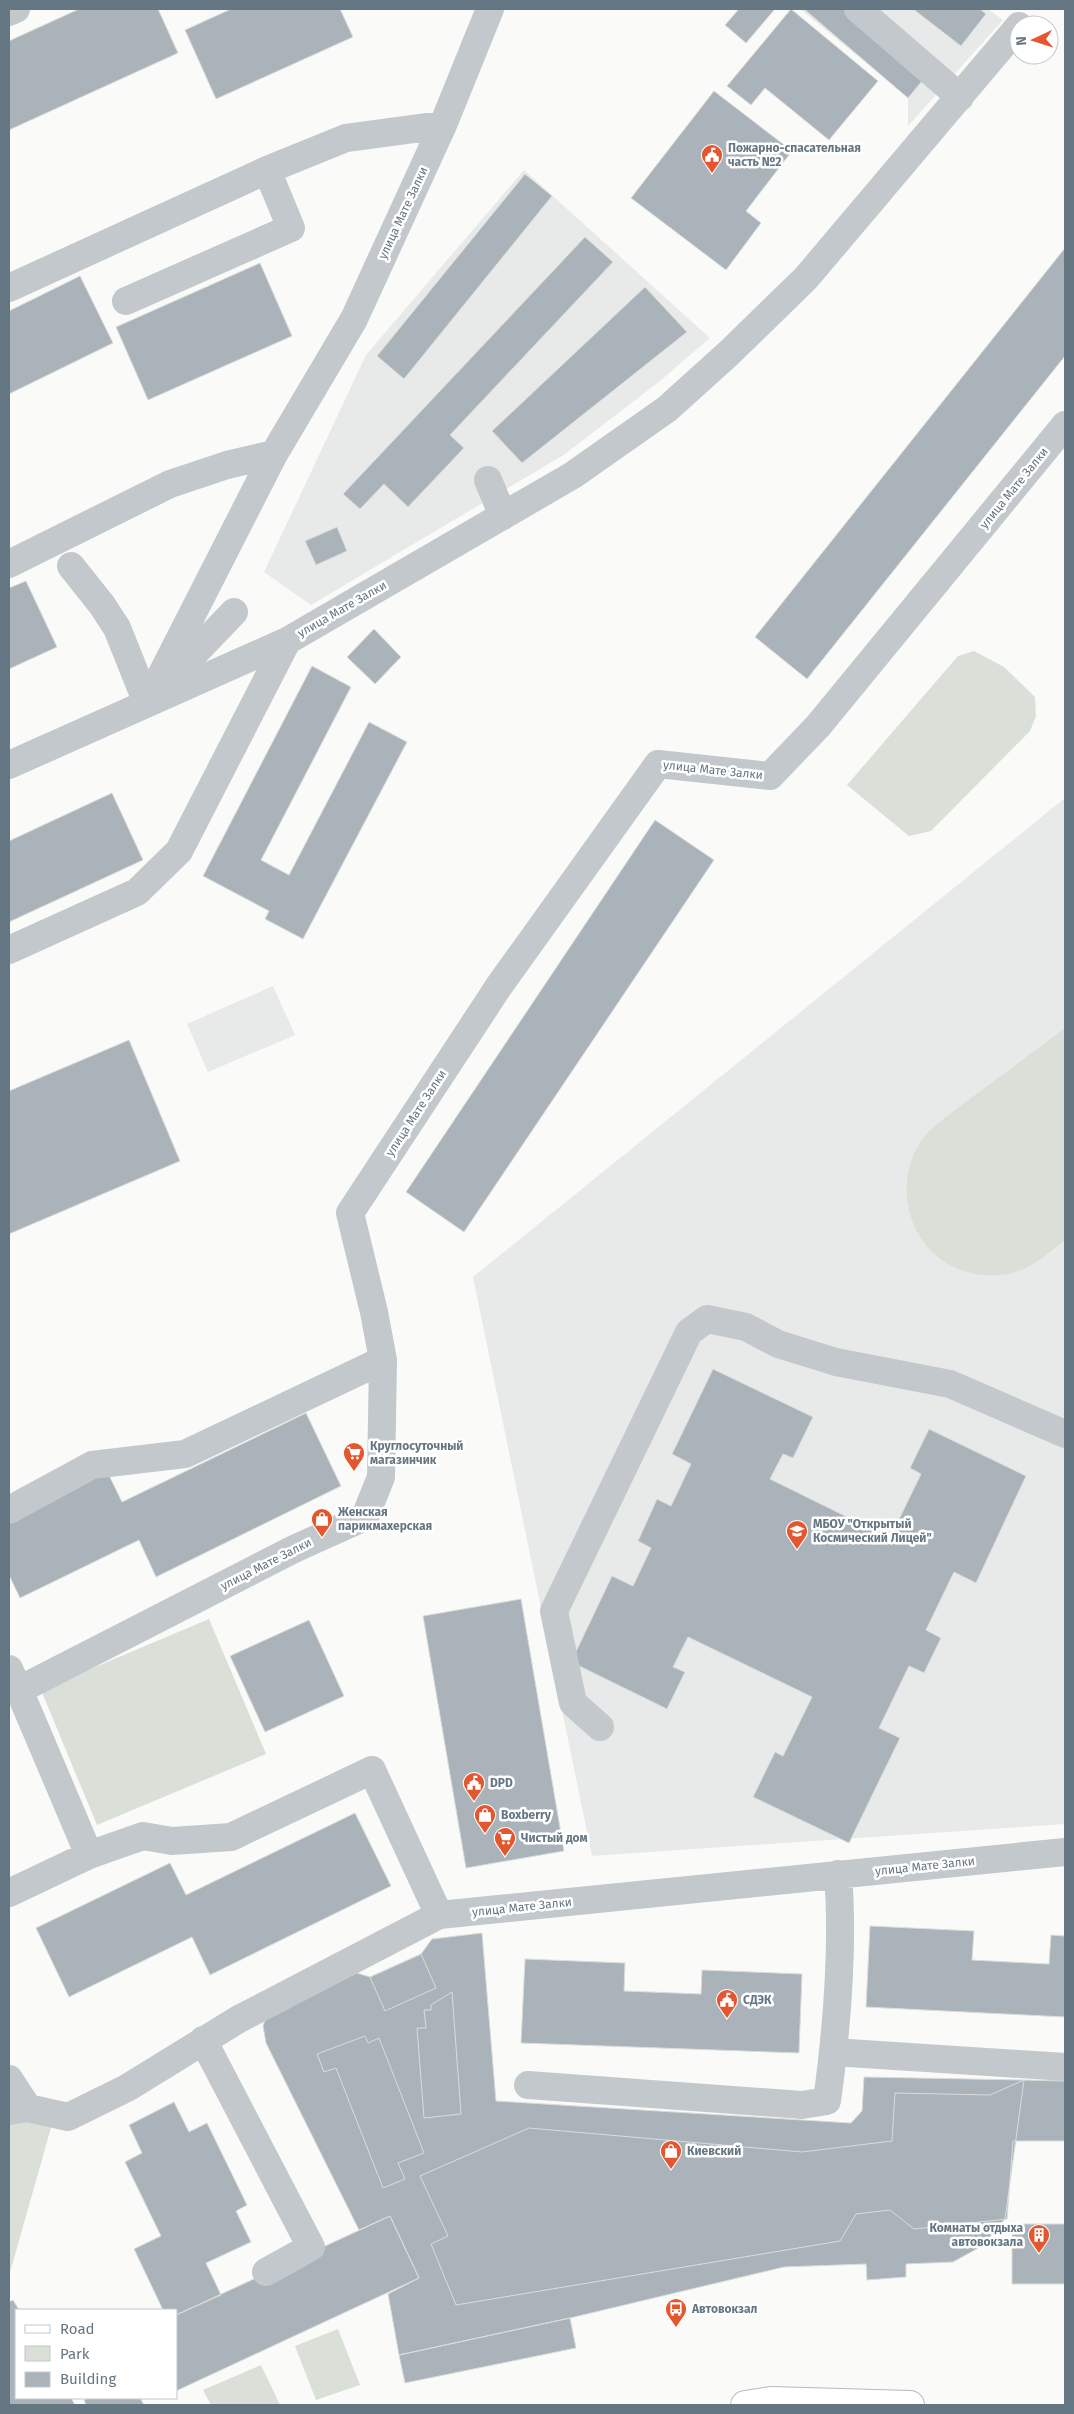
<svg xmlns="http://www.w3.org/2000/svg" width="1074" height="2414" font-family="'Fira Sans',sans-serif">
	<style>
		.built { fill: #e8e9e9 }
		.green { fill: #dadfd7 }
		.building { fill: #aab3b9; stroke: #dcdcda }
		.lines { fill: none; stroke-linecap: round; stroke-linejoin: round }
		.major-casing { stroke: #b5babe; stroke-width: 30 }
		.minor { stroke: #c3c8cc; stroke-width: 28 }
		.major { stroke: #fff; stroke-width: 28 }
		.labels { text-anchor: middle; dominant-baseline: central; stroke-width: 5; stroke-linejoin: round; paint-order: stroke }
		.poi-label { font-size: 12px; font-weight: bold; fill: #657683; stroke: #fff; text-anchor: start }
		.street-label { font-size: 12px; fill: #657683; stroke: #fff }
	</style>
	<rect width="100%" height="100%" fill="#fafaf8"/>
	<path class="built" d="M800,9H988L1003,20L908,126V97Z
		M524,170L710,338L660,381L565,454L311,605L264,572L366,355Z
		M1065,798V1824L592,1856L473,1277Z
		M273,986L295,1035L208,1072L187,1024Z"/>
	<path class="green" d="M974,651L1004,667L1035,697L1036,716L1030,731L931,831L909,836L847,785L958,656Z
		M1065,1028V1240C1048,1253 1029,1271 1007,1274C933,1287 883,1210 918,1146C927,1128 955,1111 971,1098C1003,1075 1034,1051 1065,1028Z
		M209,1619L266,1754L97,1825L41,1690Z
		M9,2116L52,2124L9,2276Z
		M338,2329L360,2385L316,2400L295,2346Z
		M261,2365L280,2405H211L203,2390Z"/>
	<path class="building" d="M79,9H158L178,53L9,130V41Z
		M231,9H340L353,37L216,99L185,30Z
		M739,9H775L746,43L725,25Z
		M791,9L878,81L829,140L765,88L751,105L727,86Z
		M804,9H859L932,69L908,98Z
		M913,9H980L986,14L961,46Z
		M714,91L792,151L746,211L761,223L726,270L631,198Z
		M525,174L552,196L404,379L377,356Z
		M585,237L613,262L450,435L464,448L408,507L384,484L360,509L343,494Z
		M1065,248V356L807,679L755,637Z
		M260,263L292,336L148,400L116,327Z
		M80,276L113,343L9,394V311Z
		M645,287L687,332L522,463L492,431Z
		M337,527L347,551L316,565L305,541Z
		M26,581L57,647L9,669V588Z
		M374,629L401,657L375,684L347,657Z
		M312,666L351,687L261,860L289,875L369,722L407,742L303,939L265,919L269,911L203,876Z
		M112,793L143,860L9,922V841Z
		M655,820L714,860L464,1232L406,1192Z
		M129,1040L180,1161L9,1234V1091Z
		M713,1369L813,1417L793,1458L783,1454L770,1479L890,1538L921,1474L910,1468L929,1429L1026,1476L976,1583L954,1572L926,1630L941,1638L924,1673L909,1666L879,1728L900,1738L849,1843L753,1797L775,1752L783,1756L812,1697L688,1637L673,1667L685,1672L667,1709L571,1662L612,1576L633,1586L651,1548L638,1541L657,1499L671,1506L691,1464L672,1454Z
		M306,1413L341,1486L156,1577L139,1540L20,1598L9,1575V1516L106,1469L122,1502Z
		M521,1599L564,1851L466,1868L423,1616Z
		M309,1620L344,1696L265,1732L230,1656Z
		M355,1813L391,1886L210,1975L192,1937L69,1997L36,1928L170,1863L186,1895Z
		M870,1926L974,1931L972,1960L1049,1964L1051,1935L1065,1936V2017L866,2007Z
		M482,1933L496,2101L851,2123L862,2111L864,2077L1024,2080L1005,2219L982,2246L953,2262L906,2264V2277L867,2280L866,2264L784,2267L570,2318L399,2355L388,2294L419,2278L390,2216L359,2230L266,2043L263,2026L267,2014L357,1973L370,1977L421,1954L432,1939Z
		M421,1954L436,1988L385,2011L370,1977Z
		M525,1959L625,1963L624,1991L701,1994L702,1970L802,1974L799,2053L521,2043Z
		M452,1992L461,2114L424,2118L417,2028H426L424,2010H431V2005Z
		M365,2036L368,2043L379,2038L424,2153L398,2163L405,2179L383,2188L336,2068L324,2072L317,2054Z
		M1024,2080L1065,2081V2141H1013L1007,2219L914,2229L890,2210L856,2214L840,2241L456,2305L431,2244L448,2236L420,2176L529,2128L802,2152L892,2141L895,2093L990,2095Z
		M174,2102L189,2132L207,2123L247,2205L236,2211L251,2242L206,2263L221,2295L176,2315V2310H163L134,2249L161,2236L125,2162L142,2153L129,2125Z
		M390,2216L419,2278L176,2391V2315Z
		M1012,2224H1065V2284H1012Z
		M13,2300L19,2310H16V2398H71L75,2405H9V2302Z
		M570,2318L576,2348L405,2383L399,2355Z
		M88,2398H140L144,2405H86L84,2400Z"/>
	<g class="lines">
		<g class="major-casing">
			<path id="major" d="M745,2405L771,2401L910,2405"/>
		</g>
		<path class="minor" d="M858,9L960,97
			M9,12L16,9
			M9,288L267,170L346,138L443,125
			M126,301L291,228L267,170
			M488,480L503,516
			M9,564L170,484L227,465L274,454
			M71,566L102,605L117,628L147,703
			M167,682L234,612
			M147,703L274,454L354,319L443,125L490,9
			M9,765L287,641L573,475L667,409L729,353L806,278L1019,26
			M9,950L137,892L179,851L287,641
			M9,1510L92,1465L185,1454L383,1360
			M9,1669L19,1690
			M600,1727L573,1703L554,1611L689,1332L707,1319L746,1327L778,1344L836,1362L950,1384L1065,1434
			M89,1855L19,1690L294,1549L365,1517L381,1477L383,1360L374,1312L350,1213L499,986L658,764L770,776L818,726L1065,425
			M9,1893L89,1855L143,1836L172,1841L231,1837L372,1770L439,1915
			M203,2040L311,2247L266,2272
			M833,2052L1065,2067
			M9,2079L28,2108
			M528,2085L802,2105L827,2101C837,2027 844,1949 838,1874
			M9,2111L28,2108L68,2117L127,2088L239,2019L439,1915L1065,1852"/>
		<use href="#major" class="major"/>
	</g>
	<defs>
		<g id="civic-pin" transform="scale(1.125)"><path d="M0 17L-7.5 6A9.5 9.5 0 1 1 7.5 6Z" fill="#e4572e" stroke="#fff"/><path d="M-.6-6.5H3V-4.5H.6V-3L4-1V1h2V6H-6V1h2V-1L-.6-3ZM-1.2 2.5V6h2.4V2.5Z" fill="#fff"/></g>
		<g id="supermarket-pin" transform="scale(1.125)"><path d="M0 17L-7.5 6A9.5 9.5 0 1 1 7.5 6Z" fill="#e4572e" stroke="#fff"/><path d="M-6-5.5h2.5l.6 2H6L4.5 2H-2.5L-4.4-4H-6ZM-1.5 3.2a1.3 1.3 0 1 0 .1 0ZM3 3.2a1.3 1.3 0 1 0 .1 0Z" fill="#fff"/></g>
		<g id="shop-pin" transform="scale(1.125)"><path d="M0 17L-7.5 6A9.5 9.5 0 1 1 7.5 6Z" fill="#e4572e" stroke="#fff"/><path d="M-5-2.5h2.3a2.7 3.5 0 0 1 5.4 0H5L5.5 6h-11ZM-1.5-2.5h3a1.5 2.3 0 0 0-3 0Z" fill="#fff"/></g>
		<g id="school-pin" transform="scale(1.125)"><path d="M0 17L-7.5 6A9.5 9.5 0 1 1 7.5 6Z" fill="#e4572e" stroke="#fff"/><path d="M0-5L7-2L0 1L-7-2ZM-4 1L0 2.5L4 1V4Q0 6-4 4Z" fill="#fff"/></g>
		<g id="building-pin" transform="scale(1.125)"><path d="M0 17L-7.5 6A9.5 9.5 0 1 1 7.5 6Z" fill="#e4572e" stroke="#fff"/><path d="M-4-6H4V6H1V3H-1V6H-4ZM-2.5-4.3h1.7v1.8h-1.7ZM.8-4.3h1.7v1.8H.8ZM-2.5-1h1.7V.8h-1.7ZM.8-1h1.7V.8H.8Z" fill="#fff"/></g>
		<g id="bus-pin" transform="scale(1.125)"><path d="M0 17L-7.5 6A9.5 9.5 0 1 1 7.5 6Z" fill="#e4572e" stroke="#fff"/><path d="M-5-6H5V4H4V6H2V4H-2V6H-4V4H-5ZM-3.5-4V0h7V-4ZM-3.5 1.2v1.5H-2V1.2ZM2 1.2v1.5H3.5V1.2Z" fill="#fff"/></g>
	</defs>
	<g fill-rule="evenodd">
		<use href="#civic-pin" x="712" y="155"/>
		<use href="#supermarket-pin" x="354" y="1453"/>
		<use href="#shop-pin" x="322" y="1519"/>
		<use href="#school-pin" x="797" y="1531"/>
		<use href="#civic-pin" x="474" y="1783"/>
		<use href="#shop-pin" x="485" y="1815"/>
		<use href="#supermarket-pin" x="505" y="1838"/>
		<use href="#civic-pin" x="727" y="2000"/>
		<use href="#shop-pin" x="671" y="2151"/>
		<use href="#building-pin" x="1039" y="2235"/>
		<use href="#bus-pin" x="676" y="2309"/>
	</g>
	<g class="labels">
		<g class="poi-label">
			<text x="728" y="148">Пожарно-спасательная<tspan x="728" dy="14">часть №2</tspan></text>
			<text x="370" y="1446">Круглосуточный<tspan x="370" dy="14">магазинчик</tspan></text>
			<text x="338" y="1512">Женская<tspan x="338" dy="14">парикмахерская</tspan></text>
			<text x="813" y="1524">МБОУ "Открытый<tspan x="813" dy="14">Космический Лицей"</tspan></text>
			<text x="490" y="1783">DPD</text>
			<text x="501" y="1815">Boxberry</text>
			<text x="521" y="1838">Чистый дом</text>
			<text x="743" y="2000">СДЭК</text>
			<text x="687" y="2151">Киевский</text>
			<text x="1023" y="2228" text-anchor="end">Комнаты отдыха<tspan x="1023" dy="14">автовокзала</tspan></text>
			<text x="692" y="2309">Автовокзал</text>
		</g>
		<g class="street-label">
			<text transform="translate(403 213) rotate(-65)">улица Мате Залки</text>
			<text transform="translate(1014 488) rotate(-51)">улица Мате Залки</text>
			<text transform="translate(342 609) rotate(-30)">улица Мате Залки</text>
			<text transform="translate(713 770) rotate(6)">улица Мате Залки</text>
			<text transform="translate(416 1113) rotate(-57)">улица Мате Залки</text>
			<text transform="translate(266 1564) rotate(-27)">улица Мате Залки</text>
			<text transform="translate(925 1866) rotate(-6)">улица Мате Залки</text>
			<text transform="translate(522 1907) rotate(-6)">улица Мате Залки</text>
		</g>
	</g>
	<rect width="1074" height="2414" fill="none" stroke="#657683" stroke-width="20"/>
	<rect x="15" y="2309" width="162" height="90" fill="#ffffff" stroke="#c1c8cd"/>
	<rect x="25" y="2325" width="25" height="8" fill="#ffffff" stroke="#c1c8cd"/>
	<text x="60" y="2334" font-size="15" fill="#657683">Road</text>
	<rect x="25" y="2346" width="25" height="15" fill="#dadfd7" stroke="#c1c8cd"/>
	<text x="60" y="2359" font-size="15" fill="#657683">Park</text>
	<rect x="25" y="2372" width="25" height="15" fill="#aab3b9" stroke="#c1c8cd"/>
	<text x="60" y="2384" font-size="15" fill="#657683">Building</text>
	<g transform="translate(1034 40) rotate(266)"><circle r="24" fill="#ffffff" stroke="#c1c8cd"/>
	<path d="M0-4L9 19L0 12L-9 19Z" fill="#e4572e"/>
	<text y="-8" font-size="14" font-weight="bold" text-anchor="middle" fill="#657683">N</text>
	</g>
</svg>
